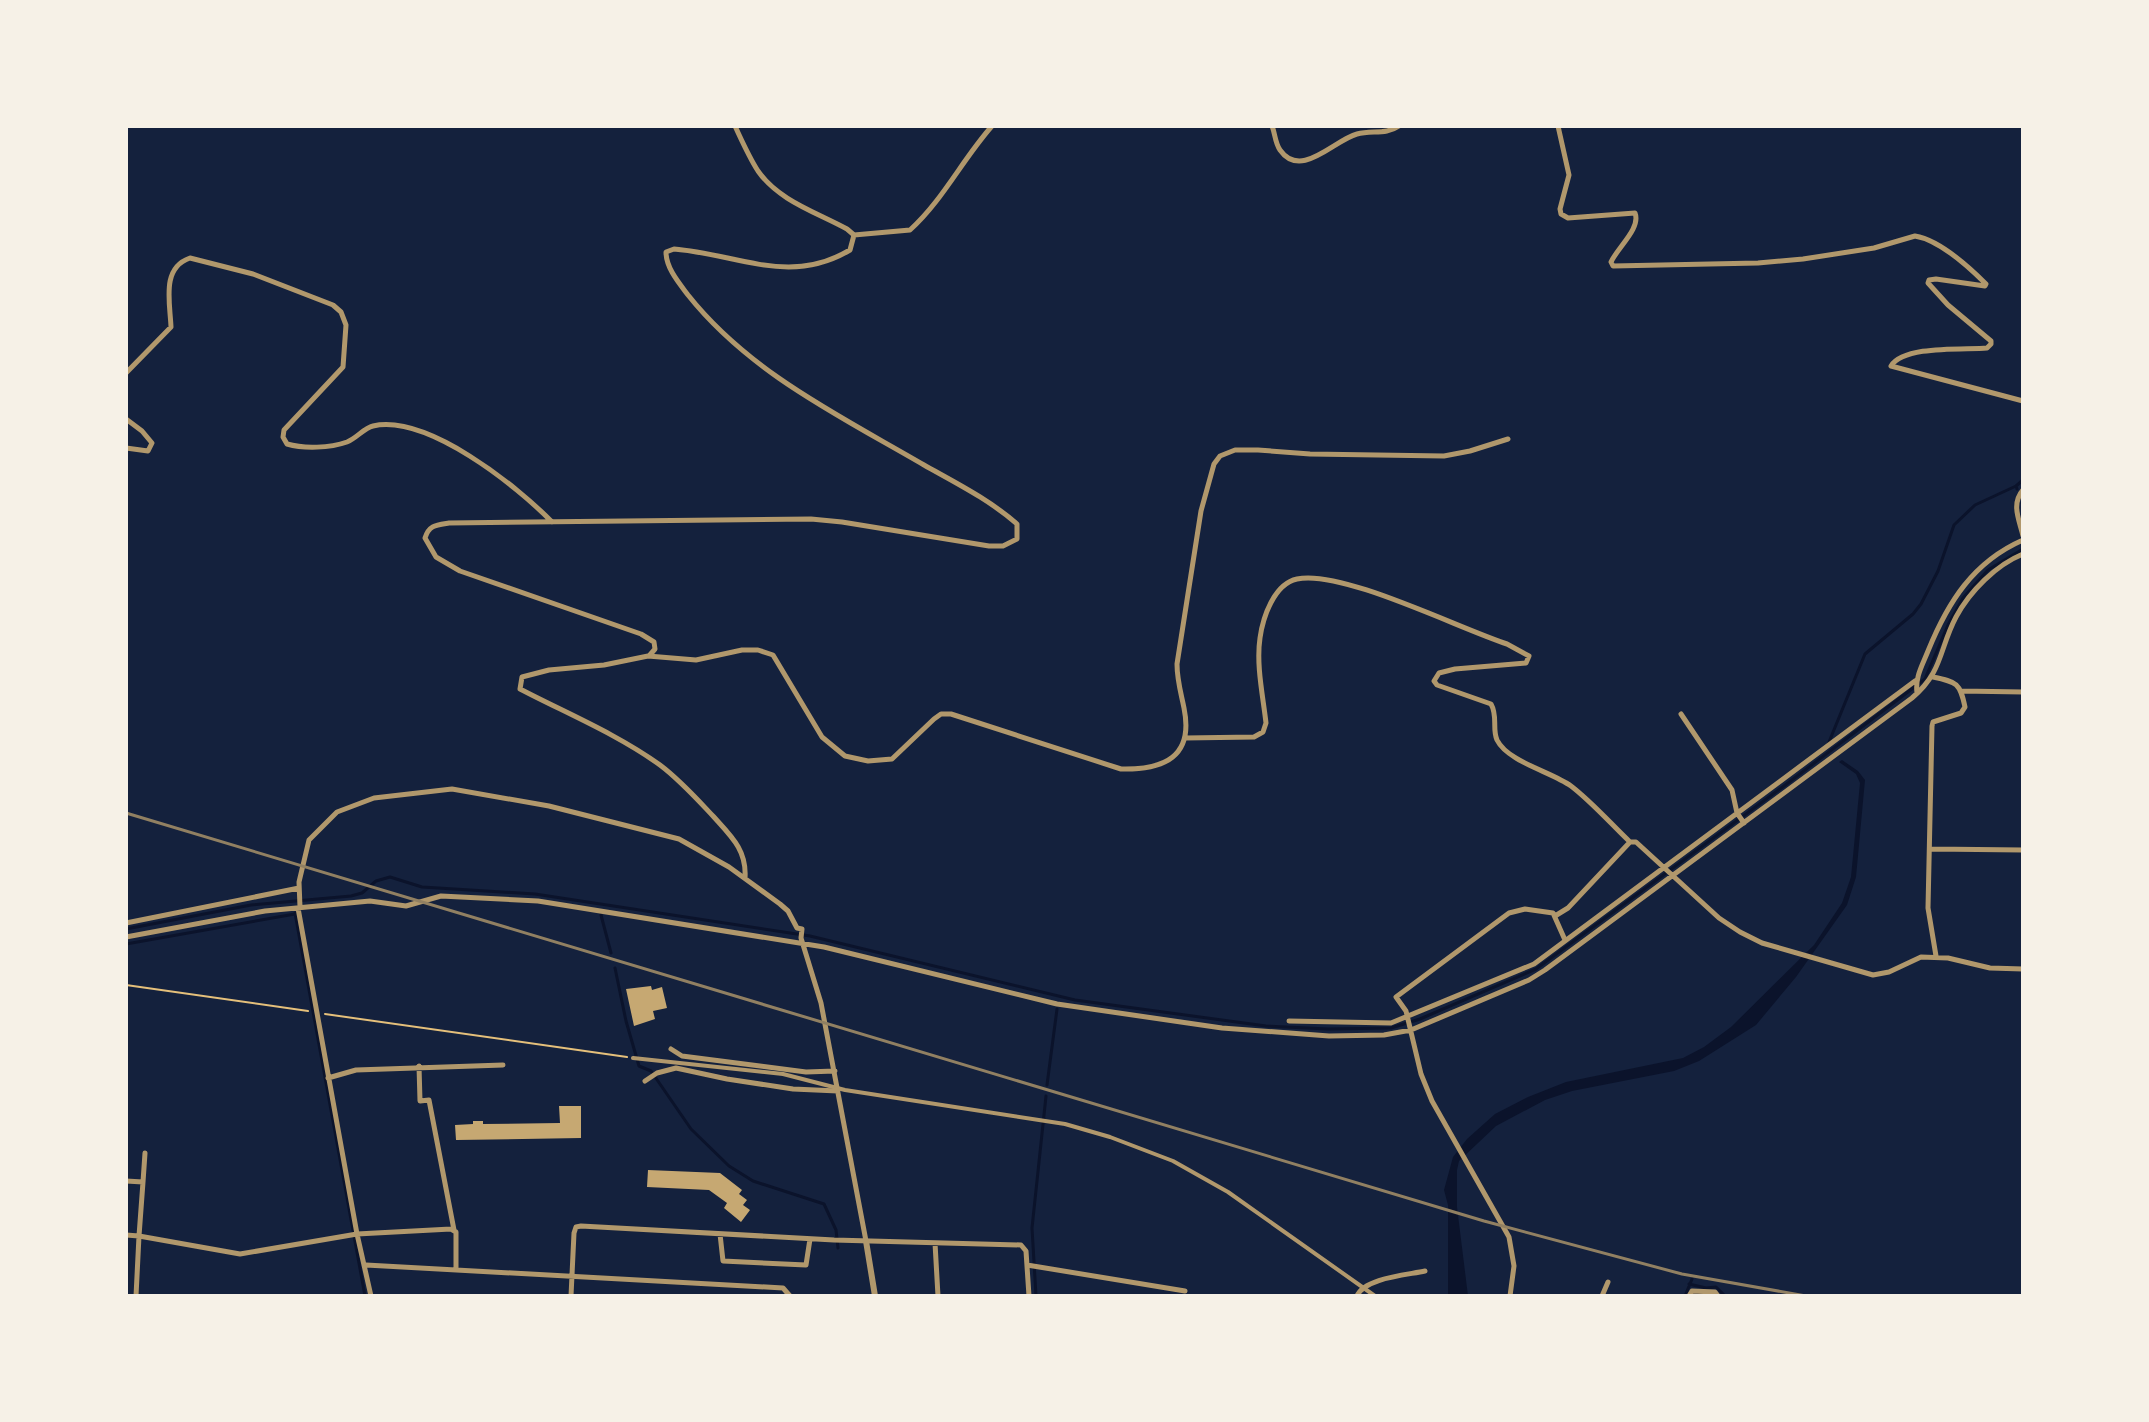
<svg xmlns="http://www.w3.org/2000/svg" width="2149" height="1422" font-family="Montserrat,sans-serif">
	<style>
		.water { fill: #0b132b }
		.lines { fill: none; stroke-linecap: round; stroke-linejoin: round }
		.stream { stroke: #0b132b; stroke-width: 3 }
		.building { fill: #c6a872 }
		.path { stroke: #e5c07b; stroke-width: 2 }
		.pedestrian { stroke: #b1986c; stroke-width: 4 }
		.minor { stroke: #b1986c; stroke-width: 5 }
		.tertiary { stroke: #b1986c; stroke-width: 6 }
		.rail { stroke: #918062; stroke-width: 3 }
	</style>
	<rect width="100%" height="100%" fill="#14213d"/>
	<path class="water" d="M1842,760L1858,771L1865,780L1856,877L1847,905L1796,977L1756,1025L1699,1061L1674,1071L1572,1091L1545,1100L1496,1126L1459,1161L1457,1170V1207L1468,1296H1448V1205L1444,1190L1453,1157L1467,1139L1495,1114L1528,1097L1566,1082L1683,1058L1704,1047L1731,1027L1814,945L1842,903L1851,877L1860,783L1856,774L1839,762Z"/>
	<g class="lines">
		<path class="stream" d="M2017,489L2016,486L2023,480
			M2022,503L2023,505
			M1829,742L1865,654L1913,614L1921,604L1938,571L1954,525L1975,505L2016,486
			M295,913L365,1296
			M601,915L611,953
			M126,929L251,905L351,896L362,893L376,881L390,877L422,887L535,894L810,936L1075,1000L1266,1026L1328,1029L1391,1028L1420,1019L1536,969L1784,786L1925,679L1948,625L1963,598L1988,570L2023,549
			M126,944L295,914
			M615,968L626,1021L639,1066L651,1071L691,1129L729,1166L753,1181L824,1204L836,1230L838,1248
			M1047,1085L1057,1009
			M1689,1284L1706,1288L1716,1287L1725,1296
			M1036,1296L1032,1228L1046,1096
			M1685,1296L1692,1279"/>
	</g>
	<path class="building" d="M651,986L652,990L662,987L667,1008L653,1011L655,1019L634,1026L626,989Z
		M559,1106H581V1138L456,1140L455,1125L473,1124V1121H483V1124L560,1123Z
		M648,1170L720,1173L742,1190L739,1194L747,1200L743,1205L750,1210L741,1222L724,1208L727,1203L709,1190L647,1187Z"/>
	<g class="lines">
		<path class="path" d="M126,985L308,1011
			M325,1014L627,1057"/>
		<path class="pedestrian" d="M633,1058L783,1074L845,1090L1065,1124L1110,1137L1173,1161L1228,1192L1375,1296"/>
		<path class="minor" d="M735,126C742,141 749,157 758,171C779,201 816,212 847,229L854,235L910,230C943,200 962,160 992,126
			M1272,126C1275,133 1275,143 1280,150C1301,180 1334,140 1357,134C1372,130 1386,135 1399,126
			M1558,126L1569,175L1560,209L1561,214L1568,218L1635,213C1641,228 1618,247 1611,262L1613,266L1758,263L1803,259L1874,248L1915,236C1939,240 1969,267 1986,284L1985,286L1936,279L1929,280L1928,283L1948,305L1991,341V344L1987,348C1964,350 1904,345 1891,366L2023,401
			M126,373L171,327C170,302 161,268 190,258L253,274L333,305L341,312L346,325L343,367L284,430L283,437L287,444C304,449 330,448 347,442C357,438 364,428 373,426C427,414 517,486 552,522
			M126,419L142,431L152,443L148,451L126,448
			M2023,490C2011,504 2019,519 2023,536
			M649,656L655,649L654,642L641,634L460,571L436,557L425,538C429,525 436,525 449,523L811,519L842,522L989,546H1003L1017,539V524C990,500 956,483 924,465C840,416 750,373 688,295C679,283 666,268 666,252L674,249C737,254 790,286 850,250L854,235
			M1933,677C1957,682 1960,683 1965,707L1961,713L1933,722L1932,726L1928,908L1936,956
			M1961,691L2023,692
			M1917,693C1915,677 1922,666 1928,651C1948,602 1973,562 2023,540
			M1681,714L1732,790L1737,813L1744,823
			M1185,738L1254,737L1263,732L1266,723C1263,696 1256,665 1260,638C1263,617 1274,584 1297,579C1341,569 1460,629 1507,644L1529,656L1526,663L1455,669L1439,673L1434,681L1437,685L1491,704C1498,716 1492,729 1497,740C1508,762 1552,772 1571,786C1592,802 1611,824 1630,842
			M1931,849L2023,850
			M745,878C747,850 731,836 713,816C696,798 680,780 660,765C617,734 566,713 520,689L522,677L549,670L604,665L648,656L696,660L742,650H758L773,655L822,737L845,756L868,761L892,759L934,719L941,714H951L1121,769C1164,770 1194,757 1184,708C1181,693 1177,680 1177,664L1201,511L1214,464L1220,456L1235,450H1258L1310,454L1444,456L1470,451L1508,439
			M300,907L299,882L309,840L337,812L374,798L452,789L549,806L679,839L729,867L780,904L788,911L797,928L802,929L801,938L821,1003L866,1241
			M298,908L357,1234L371,1296
			M1555,916L1568,908L1630,842H1636L1719,918L1740,932L1762,943L1873,975L1889,972L1921,957L1948,958L1990,968L2023,969
			M126,923L299,888
			M126,937L265,911L370,901L406,906L441,896L538,901L824,947L1057,1004L1222,1028L1329,1036L1384,1035L1411,1030L1529,980L1545,970L1912,698C1943,672 1939,649 1956,617C1970,591 1996,565 2023,554
			M1289,1021L1391,1023L1534,964L1915,681
			M671,1049L682,1056L806,1072L835,1071
			M419,1066L420,1101L429,1100L454,1230
			M328,1078L356,1070L503,1065
			M645,1081L657,1073L676,1068L727,1079L793,1089L838,1091
			M126,1181L143,1182L139,1236L240,1254L357,1234L451,1229L456,1232V1269
			M143,1182L145,1153
			M720,1234L723,1261L806,1265L810,1239
			M126,1235L139,1236L136,1296
			M935,1243L938,1296
			M366,1265L783,1288L790,1296
			M1027,1265L1185,1291
			M571,1296L574,1233L576,1227L581,1226L834,1240L1021,1245L1026,1251L1029,1296
			M1357,1296C1364,1278 1407,1275 1425,1271
			M1510,1296L1514,1266L1509,1237L1432,1101L1421,1074L1406,1011L1396,997L1509,913L1525,909L1553,913L1565,940
			M1602,1296L1608,1282
			M1689,1296L1692,1291L1715,1292L1718,1296"/>
		<path class="tertiary" d="M866,1241L875,1296"/>
		<path class="rail" d="M126,813L1484,1221L1682,1274L1806,1296"/>
	</g>
	<rect width="2149" height="1422" fill="none" stroke="#f6f1e7" stroke-width="256"/>
</svg>
